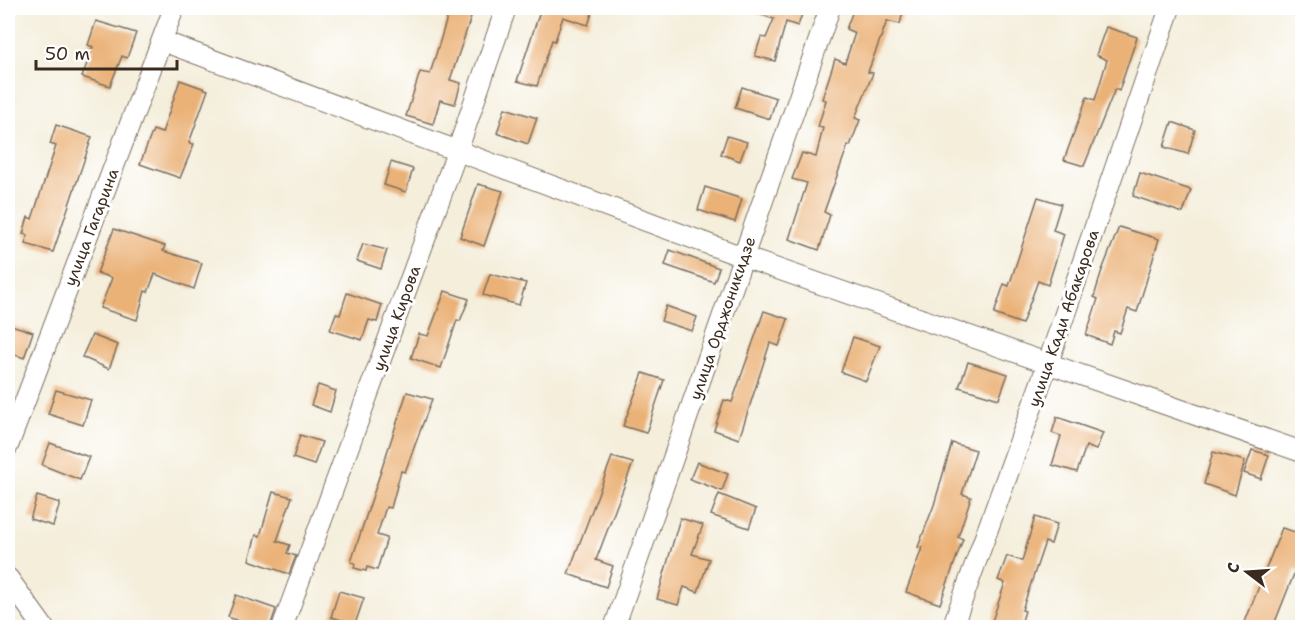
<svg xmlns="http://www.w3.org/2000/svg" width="1310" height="635" viewBox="0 0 1310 635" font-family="'Shantell Sans',sans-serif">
<rect width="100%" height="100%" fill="#fff"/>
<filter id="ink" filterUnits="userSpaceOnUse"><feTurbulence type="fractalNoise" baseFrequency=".0167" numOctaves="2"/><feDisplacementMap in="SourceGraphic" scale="12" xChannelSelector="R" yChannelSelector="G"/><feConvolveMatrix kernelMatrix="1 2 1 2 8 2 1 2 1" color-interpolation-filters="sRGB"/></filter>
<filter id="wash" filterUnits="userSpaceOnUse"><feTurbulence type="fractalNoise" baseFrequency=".008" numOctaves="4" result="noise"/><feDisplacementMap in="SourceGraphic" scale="24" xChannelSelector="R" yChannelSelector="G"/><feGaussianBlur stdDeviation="1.35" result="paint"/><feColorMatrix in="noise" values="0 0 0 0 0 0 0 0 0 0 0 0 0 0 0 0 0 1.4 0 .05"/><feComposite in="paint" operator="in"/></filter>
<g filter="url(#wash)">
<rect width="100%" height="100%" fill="#f4eedb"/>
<g id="blocks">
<!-- building -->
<g fill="#ebb278">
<path d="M450,8h24l-24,72 11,3 -6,21 -15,-4 -7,24 -27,-8 14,-44 10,2z"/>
<path d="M541,8h53l-6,17 -25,-8 -8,24 -3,-1 -15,46 -20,-5z"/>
<path d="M750,8h54l-6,18 -12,-4 -11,39 -20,-5 6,-19 5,1 8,-19 -25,-8z"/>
<path d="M854,8h50l-4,16 -13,-3 -19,51 5,1 -18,45 5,2 -10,26 -2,-1 -24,67 6,3 -11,35 -30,-11 18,-56 -15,-4 10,-26 14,4 7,-29 -5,-1 8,-27 -4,-1 13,-40 10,4 10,-30 -9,-4z"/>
<path d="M96,21l40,12 -9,25 -5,-2 -12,30 -28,-9 11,-30 -5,-2z"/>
<path d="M1106,27l31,10 -18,54 -4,-2 -31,77 -20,-6 23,-63 8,3 12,-40 -11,-5z"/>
<path d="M180,80l28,10 -19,53 5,1 -14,34 -40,-14 13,-34 9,3z"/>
<path d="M742,87l34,11 -6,21 -35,-11z"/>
<path d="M505,108l32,10 -9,26 -31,-11z"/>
<path d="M1172,122l23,8 -7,24 -24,-7z"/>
<path d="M56,125l36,12 -39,115 -27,-8 1,-9 -4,-1 5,-17 4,2 24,-73 -6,-2z"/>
<path d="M727,136l20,6 -7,19 -19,-7z"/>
<path d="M391,162l22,7 -7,23 -22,-7z"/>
<path d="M1140,173l51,17 -8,23 -50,-17z"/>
<path d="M478,184l25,7 -19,55 -24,-9z"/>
<path d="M705,187l37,12 -7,23 -37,-12z"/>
<path d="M1038,197l23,7 -8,26 11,4 -16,51 -10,-4 -16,43 -28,-10 10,-30 5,2z"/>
<path d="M1119,227l40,12 -22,73 -9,-3 -8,24 -6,-2 -4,13 -24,-9 12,-36 -4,-2 7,-24z"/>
<path d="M114,229l51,17 -2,5 39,12 -8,26 -39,-15 -7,18 -3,-1 -8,29 -37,-12 12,-30 -15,-5z"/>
<path d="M363,244l24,6 -6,19 -24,-8z"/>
<path d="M670,250l49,18 -5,14 -49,-17z"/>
<path d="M490,274l36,9 -7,22 -36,-10z"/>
<path d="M445,291l24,8 -9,22 -3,-1 -16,48 -30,-10 8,-24 9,2z"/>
<path d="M347,293l35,12 -5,17 -8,-2 -7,20 -32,-10 6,-17 4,2z"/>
<path d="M666,306l31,11 -5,14 -31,-10z"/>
<path d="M764,311l24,8 -9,27 -9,-3 -31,96 -25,-9 10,-30 8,2z"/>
<path d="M8,324l25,8 -9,26 -16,-6z"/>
<path d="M92,335l26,10 -9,24 -27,-12z"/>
<path d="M853,337l27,9 -14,35 -25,-9z"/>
<path d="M968,362l40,12 -9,25 -40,-12z"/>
<path d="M643,373l21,7 -18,53 -23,-7z"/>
<path d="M318,385l18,6 -6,21 -19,-7z"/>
<path d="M56,390l35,10 -8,25 -35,-11z"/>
<path d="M407,392l25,7 -27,73 -4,-1 -10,37 -5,-1 -9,28 10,3 -10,32 -10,-3 -1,4 -12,-3 1,-5 -4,-1z"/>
<path d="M1057,417l46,16 -7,17 -10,-4 -9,26 -25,-7 9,-29 -9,-3z"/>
<path d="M300,435l22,7 -8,23 -21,-7z"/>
<path d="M50,443l39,14 -9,23 -38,-15z"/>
<path d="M952,443l24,7 -14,44 9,3 -13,40 5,2 -23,65 -34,-12 16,-44 -4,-1 16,-42z"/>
<path d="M1252,450l17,5 -8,24 -17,-6z"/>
<path d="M1213,452l32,9 -10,34 -31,-11z"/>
<path d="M612,457l21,6 -37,97 17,6 -7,21 -38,-13z"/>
<path d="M697,462l31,12 -6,17 -32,-12z"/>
<path d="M273,492l19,5 -15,44 13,4 -3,8 9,3 -7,18 -40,-14 7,-25 4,1z"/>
<path d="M719,494l37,15 -7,19 -38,-13z"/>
<path d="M37,496l23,7 -7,23 -23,-7z"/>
<path d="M1035,517l22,7 -6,20 -6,-2 -23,68 3,1 -5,16h-30l15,-44 -7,-3 9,-24 15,5z"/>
<path d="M680,518l23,7 -11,29 17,5 -11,33 -14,-5 -6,18 -21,-6z"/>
<path d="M1282,528l20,6v37l-6,-2 -23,58h-30z"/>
<path d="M339,591l25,7 -9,26 -24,-7z"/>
<path d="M236,595l40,14 -6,18h-15l-27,-10z"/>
</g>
</g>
</g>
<g filter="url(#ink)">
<use href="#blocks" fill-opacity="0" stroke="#7c6f60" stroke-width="1.5"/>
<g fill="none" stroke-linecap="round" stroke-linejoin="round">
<defs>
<g id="street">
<path d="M162,41l581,216 559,195"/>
<path d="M8,446l166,-438"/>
<path d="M8,578l36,50"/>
<path d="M282,628l175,-476 49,-144"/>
<path d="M614,628l216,-620"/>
<path d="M952,628l96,-265 122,-355"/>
</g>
</defs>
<!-- street casing -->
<use href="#street" stroke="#7c6f60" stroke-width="22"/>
<!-- street -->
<use href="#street" stroke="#fff" stroke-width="20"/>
</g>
</g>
<g text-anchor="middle" stroke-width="6" stroke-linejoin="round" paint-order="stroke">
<!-- street labels -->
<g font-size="16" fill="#3b2a1e" stroke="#fff">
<text transform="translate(91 227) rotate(-69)" y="6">улица Гагарина</text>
<text transform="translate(396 318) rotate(-70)" y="6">улица Кирова</text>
<text transform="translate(722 318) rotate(-71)" y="6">улица Орджоникидзе</text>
<text transform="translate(1063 318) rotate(-71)" y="6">улица Кади Абакарова</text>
</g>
</g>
<!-- margin -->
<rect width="1310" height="635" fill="none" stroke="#fff" stroke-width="30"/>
<!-- north arrow -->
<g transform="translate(1247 572) rotate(287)" stroke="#ffffff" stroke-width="4.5" paint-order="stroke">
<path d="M0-4.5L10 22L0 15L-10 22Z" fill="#3b2a1e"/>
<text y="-9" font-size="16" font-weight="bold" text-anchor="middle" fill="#3b2a1e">С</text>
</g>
<!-- scale -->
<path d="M36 60v9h141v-9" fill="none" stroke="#3b2a1e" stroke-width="3"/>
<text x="45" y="60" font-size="18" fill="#3b2a1e" stroke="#ffffff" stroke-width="4.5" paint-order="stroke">50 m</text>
</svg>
